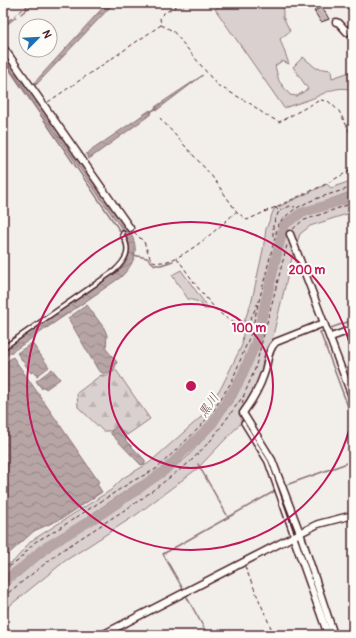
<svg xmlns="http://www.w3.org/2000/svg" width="356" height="638" viewBox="0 0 356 638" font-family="Pangolin,'Klee One',sans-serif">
<defs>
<pattern id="forest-firs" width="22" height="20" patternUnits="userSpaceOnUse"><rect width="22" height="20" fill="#d9d0cf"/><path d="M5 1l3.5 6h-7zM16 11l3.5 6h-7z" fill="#bcb2b2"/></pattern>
<pattern id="water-waves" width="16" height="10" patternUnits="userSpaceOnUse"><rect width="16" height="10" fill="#b7a5a6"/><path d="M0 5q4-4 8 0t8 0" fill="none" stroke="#978687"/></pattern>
<pattern id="building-back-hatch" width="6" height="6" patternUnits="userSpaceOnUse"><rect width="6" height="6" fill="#c8bbbb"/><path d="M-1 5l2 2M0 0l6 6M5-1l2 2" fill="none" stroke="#ada0a1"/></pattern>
</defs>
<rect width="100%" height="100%" fill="#f2efeb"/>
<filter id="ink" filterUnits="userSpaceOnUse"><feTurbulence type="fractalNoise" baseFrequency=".025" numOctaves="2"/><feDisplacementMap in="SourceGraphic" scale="8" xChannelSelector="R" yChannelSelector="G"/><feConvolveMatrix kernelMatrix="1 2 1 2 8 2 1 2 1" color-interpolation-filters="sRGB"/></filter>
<g filter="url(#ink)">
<!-- green -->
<g fill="#d9d0cf" stroke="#92787d">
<path d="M225,3h62l-4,5v9l7,14 -10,8 9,25 -7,-3 -7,5 4,15 11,14 7,1 11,-7 -15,-22 10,-10 13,11 15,2 1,8 21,-7v19c-17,-5 -27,3 -42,9 -9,3 -18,6 -27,9l-69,-99z"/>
<path d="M353,180v11l-57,21 -12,10 -6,12 -23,99 -19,49 -19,32 -13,16 -45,42 -24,13 -79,53 -18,9 -18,19 -17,10v-9l11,-6 17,-20 80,-51 12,-12 26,-15 52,-46 21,-31 20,-41 2,-23 8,-22 11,-50 3,-21 8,-20 53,-25 4,4z"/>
<path d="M353,198v14l-43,14 -10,8 -6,16 -30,122 -10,21 -13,20v10l-43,45 -62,47 -71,46 -62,50v-22l50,-41 86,-54 47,-36 24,-26 25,-34 10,-19 22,-64 14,-60 3,-21 6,-10 10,-7z"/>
<path d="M181,270l28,39h-5l-4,-7 -12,-3 -16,-24z"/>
</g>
<!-- forest -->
<path fill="url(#forest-firs)" stroke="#92787d" d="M116,370l34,49 -23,16 -10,-9 -6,5h-8l-25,-24 -1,-14 24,-18 6,1z"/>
<!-- water -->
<g fill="url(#water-waves)" stroke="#8b6f75">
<path d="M107,3h7l-78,82 -2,-2z"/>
<path d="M3,51l127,181c10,18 5,31 -9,45l-118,81v-7l114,-79c13,-11 16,-22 9,-37l-123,-177z"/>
<path d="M203,75l-46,35 -2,-1v-2z"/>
<path d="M150,110l2,3 -5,4 -58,42 -3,-5z"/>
<path d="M87,305l17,23 3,7 -1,14 11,13 -3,8 -10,4 -6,-4 -30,-52z"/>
<path d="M32,343l17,24 -12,9 -3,-5 -3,2 -14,-20z"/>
<path d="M13,357l86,125 -2,2 5,8 -39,26 -29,13 -31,28v-195z"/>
<path d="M52,369l8,10 -14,10 -2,-2 -2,2 -6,-8z"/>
<path d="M117,426l8,9 1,6 19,19v4l-4,1 -30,-31v-3z"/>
</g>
<!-- shadow -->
<path fill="#0003" d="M323,9l7,11 -6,2 -5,-3 -4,-8z"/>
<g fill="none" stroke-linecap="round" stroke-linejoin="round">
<!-- stream -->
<g stroke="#8b6f75" stroke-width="1.5">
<path d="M21,14l13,-11"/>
<path d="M3,27l13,-10"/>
<path d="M3,60l117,171"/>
<path d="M150,112l7,-4"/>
<path d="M133,255l14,3 8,7h6l12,-4"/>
<path d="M328,329l25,-9"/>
<path d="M325,331l-5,1 33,88"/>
<path d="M198,464l30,53"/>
<path d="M273,470l22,63"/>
<path d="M286,485l67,-24"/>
<path d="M297,536l21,63"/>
<path d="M183,589l-20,-35 112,-63"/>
<path d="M185,594l23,41"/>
</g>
<!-- river -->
<path stroke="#b7a5a6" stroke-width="10" d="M3,581l21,-15 19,-17 60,-36 61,-42 48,-47 27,-42 16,-37 29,-120 17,-12 52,-16"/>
</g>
<!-- building -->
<path fill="url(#building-back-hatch)" stroke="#4a1f2b" d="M322,7l7,12 -8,3 -7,-11z"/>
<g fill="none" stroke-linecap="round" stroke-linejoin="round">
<defs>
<g id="lane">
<path d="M3,68l3,-2"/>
<path d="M3,348l111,-77c12,-11 18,-21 8,-36l1,-2"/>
<path d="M243,423l24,39 26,74"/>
</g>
<g id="street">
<path d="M336,22l3,1 8,9 6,-5"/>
<path d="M3,47l127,181"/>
<path d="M290,234l63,165"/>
<path d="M324,323l-48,19c-9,8 -8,22 -12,32 -5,15 -12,27 -21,39l29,47 28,73 34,102"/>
<path d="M331,337l22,-8"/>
<path d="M293,536l35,99"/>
<path d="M102,635l198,-102 18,-9 35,-9"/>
</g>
</defs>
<!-- lane casing -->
<use href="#lane" stroke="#4a1f2b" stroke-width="6"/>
<!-- street casing -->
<use href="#street" stroke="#4a1f2b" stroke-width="9"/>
<!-- path -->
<g stroke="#4a1f2b" stroke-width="1" stroke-dasharray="4 3" stroke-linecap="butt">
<path d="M3,25l28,-22"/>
<path d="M161,25l12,6 44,54 34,19 13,10 15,8 41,-22 8,1 11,10 14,27"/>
<path d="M48,102l113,-77 -1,-7 4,-5 18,-10"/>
<path d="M160,118l51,57 26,37 10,8 77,-35 29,-16"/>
<path d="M275,207l4,4 11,-5 5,1"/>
<path d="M293,229l9,-8 51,-18"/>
<path d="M134,232l10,10 7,18c21,13 69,-34 85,-48"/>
<path d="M273,236v-11l6,-14"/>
<path d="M177,258c11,15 48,75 69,65 6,-3 9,-14 11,-19"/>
<path d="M242,404l2,-8"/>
<path d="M245,567l29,68"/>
<path d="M3,570l15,-9 17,-19 20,-11 76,-49 25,-13 44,-42 13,-16 19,-30 19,-48 27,-108c18,-24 48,-29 75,-38"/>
<path d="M3,597l58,-46 79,-51 50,-38 22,-23 32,-44 11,-26 32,-124"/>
</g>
<!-- lane -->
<use href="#lane" stroke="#fdfcf7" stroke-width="3"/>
<!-- street -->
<use href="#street" stroke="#fdfcf7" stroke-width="6"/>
</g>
</g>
<!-- distance rings -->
<g fill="none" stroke="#c2185b" stroke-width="2">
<circle cx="191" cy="386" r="82"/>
<path d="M353 412A164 164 0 1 1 353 360"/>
</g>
<g text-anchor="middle" stroke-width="4" stroke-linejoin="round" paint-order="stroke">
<!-- water labels -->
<g font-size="13" font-style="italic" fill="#704e56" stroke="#fdfcf7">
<text transform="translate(208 405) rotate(-55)" y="5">黒川</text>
</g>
</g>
<circle cx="191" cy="386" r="6" fill="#c2185b" stroke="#fdfcf7" stroke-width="2"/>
<g font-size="12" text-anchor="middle" font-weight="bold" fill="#c2185b" stroke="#fdfcf7" stroke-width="4" stroke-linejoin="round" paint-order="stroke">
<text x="307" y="274">200 m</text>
<text x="249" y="332">100 m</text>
</g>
<!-- margin -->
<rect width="356" height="638" fill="none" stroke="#fdfcf7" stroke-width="16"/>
<rect x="8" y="8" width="340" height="622" fill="none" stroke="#4a1f2b" stroke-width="1.5" filter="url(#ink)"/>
<!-- north arrow -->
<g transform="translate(38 38) rotate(66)"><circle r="19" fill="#fdfcf7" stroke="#b5a4a5"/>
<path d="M0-3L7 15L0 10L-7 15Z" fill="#1f6fb2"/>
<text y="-6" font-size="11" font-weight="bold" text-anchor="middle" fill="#4a1f2b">N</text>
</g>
</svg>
